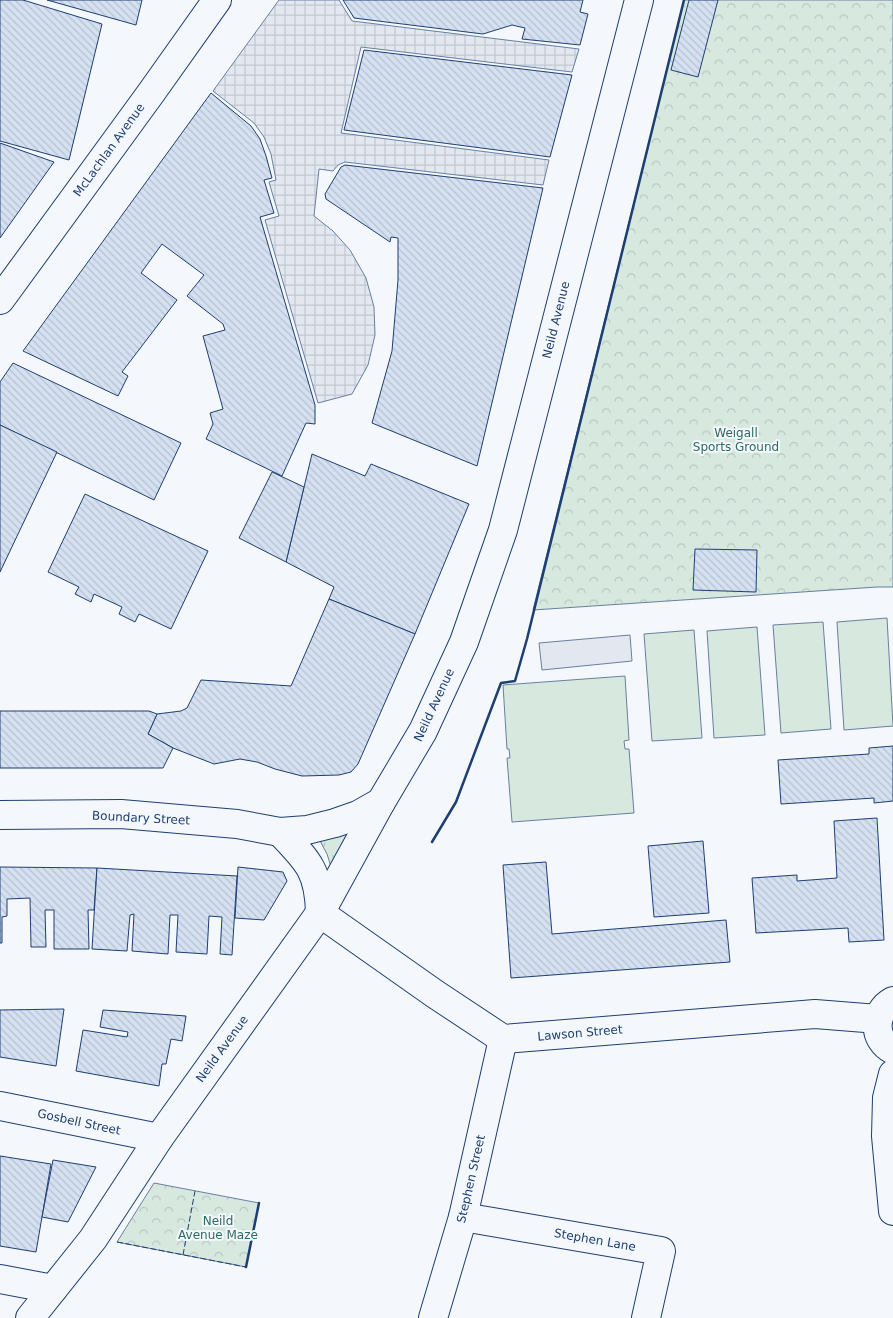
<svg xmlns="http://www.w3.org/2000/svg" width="893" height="1318" viewBox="0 0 893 1318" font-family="'DejaVu Sans',sans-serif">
<defs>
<pattern id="grass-tufts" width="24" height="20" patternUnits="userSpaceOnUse" patternTransform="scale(1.25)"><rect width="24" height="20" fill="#d7e8df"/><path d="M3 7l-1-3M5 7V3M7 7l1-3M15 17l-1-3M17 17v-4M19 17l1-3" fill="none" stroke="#b8c8c3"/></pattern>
<pattern id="forest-crowns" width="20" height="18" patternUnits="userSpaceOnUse" patternTransform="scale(1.25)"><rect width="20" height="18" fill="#d7e8df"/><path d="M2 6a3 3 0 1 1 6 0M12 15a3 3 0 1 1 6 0" fill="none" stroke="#b8c8c3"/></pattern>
<pattern id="plaza-grid" width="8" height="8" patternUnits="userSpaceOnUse" patternTransform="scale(1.25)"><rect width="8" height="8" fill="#e3e8f0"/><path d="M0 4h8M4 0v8" fill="none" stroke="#c2c8d1"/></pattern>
<pattern id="building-back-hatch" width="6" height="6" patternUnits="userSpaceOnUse" patternTransform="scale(1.25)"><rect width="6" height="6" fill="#d5e0f0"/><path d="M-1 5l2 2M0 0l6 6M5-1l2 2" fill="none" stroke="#b6c1d1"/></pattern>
</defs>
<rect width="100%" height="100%" fill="#f4f7fb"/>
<!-- grass -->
<path fill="url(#grass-tufts)" stroke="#687fa3" d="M361,824l-28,49 -6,-19 -10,-19z"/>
<!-- forest -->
<g fill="url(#forest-crowns)" stroke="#687fa3">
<path d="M684,0h209v587h-16l-344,23z"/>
<path d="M154,1183l105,20 -13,64 -129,-25z"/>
</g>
<!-- pitch -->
<g fill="#d7e8df" stroke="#687fa3">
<path d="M887,618l6,108 -49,4 -7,-108z"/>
<path d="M823,622l8,107 -50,4 -8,-108z"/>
<path d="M757,627l8,108 -51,3 -7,-107z"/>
<path d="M694,630l8,108 -50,3 -8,-107z"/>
<path d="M625,676l4,64 -5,1 1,8h4l5,64 -122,9 -5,-64h3l-1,-9h-2l-4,-64z"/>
</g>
<!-- parking -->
<path fill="#e3e8f0" stroke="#687fa3" d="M630,635l2,26 -90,9 -3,-27z"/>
<!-- plaza -->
<path fill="url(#plaza-grid)" stroke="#687fa3" d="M279,0h60l13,21 227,28 -7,23 -211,-25 -20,86 208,27 -6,25 -198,-23 -7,3 -5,6 -14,-2 -5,47 19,15 17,19 16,28 8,29 1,28 -7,30 -16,29 -34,9 -53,-183 14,-4 -10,-34 7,-2 -5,-26 -7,-17 -10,-14 -41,-32z"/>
<!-- building -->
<g fill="url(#building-back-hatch)" stroke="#1d3f73">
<path d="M0,0h23l79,24 -33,136 -69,-19z"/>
<path d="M47,0h95l-6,25z"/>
<path d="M343,0h240l-3,12 8,2 -8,31 -58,-6 3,-11 -13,-3 -29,9 -129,-16z"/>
<path d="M689,0h29l-20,77 -27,-7z"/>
<path d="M364,50l208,25 -22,82 -206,-27z"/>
<path d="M211,93l40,33 9,13 6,17 6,22 -8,2 10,33 -14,4 55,188v19l-9,-1 -24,53 -76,-37 7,-15 -3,-11 13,-4 -20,-73 22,-6 -2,-6 -36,-28 17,-21 -42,-31 -21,29 36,27 -55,72 6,4 -10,20 -95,-45z"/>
<path d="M0,143l54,19 -54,76z"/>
<path d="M345,165l198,23 -66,278 -105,-43 20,-72 6,-71v-42l-7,-1 -1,5 -64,-43 -1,-5 16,-27z"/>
<path d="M13,363l168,80 -27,57 -154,-75v-43z"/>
<path d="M0,425l57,27 -57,120z"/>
<path d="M312,454l53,22 6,-12 98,40 -54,130 -86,-35 5,-12 -48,-25z"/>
<path d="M272,472l32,15 -18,75 -47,-24z"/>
<path d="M85,494l123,57 -37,78 -32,-15 -4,8 -16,-8 3,-7 -28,-13 -3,8 -16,-8 4,-7 -31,-15z"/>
<path d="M695,549l62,1 -1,42 -63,-2z"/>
<path d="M329,599l86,35 -57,130 -7,8 -12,3 -37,1 -27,-7 -18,-7 -17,-3 -26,5 -41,-16 -25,-14 9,-20 24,-3 6,-3 14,-28 90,6z"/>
<path d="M0,711h149l8,3 -9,20 25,14 -10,20h-163z"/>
<path d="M893,746v55l-19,2v-5l-93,6 -3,-44 91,-6v-6z"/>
<path d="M877,818l7,122 -35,2 -1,-14 -92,5 -4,-55 45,-3v6l40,-3 -3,-57z"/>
<path d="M703,841l6,72 -55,4 -6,-71z"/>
<path d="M546,862l6,72 174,-14 4,42 -219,16 -8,-113z"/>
<path d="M0,867l97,1 -3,42h-6l1,39h-35v-39h-9l1,37h-15l-1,-49 -23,1v17l-5,1v26h-2z"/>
<path d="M238,867l45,5 4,9 -23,39 -29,-2z"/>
<path d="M97,868l140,8 -5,79 -12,-1 2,-37 -13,-1 -2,38 -31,-2 2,-37h-8l-2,39 -36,-3 2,-37 -4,1 -3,36 -35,-2z"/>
<path d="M64,1009l-8,57 -56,-9v-47z"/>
<path d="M103,1010l83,6 -4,25 -11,-2 -5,25h-4l-3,22 -83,-15 7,-41 44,7 1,-5 -28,-5z"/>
<path d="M0,1156l51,8 -15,88 -36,-6z"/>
<path d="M53,1160l43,7 -28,55 -26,-5z"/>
</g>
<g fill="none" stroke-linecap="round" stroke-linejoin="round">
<defs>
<g id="minor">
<path d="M280,832c28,29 39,39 40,81"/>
<path d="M320,913l115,81 68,45 312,-25 63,5"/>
<path d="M893,1001c-20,11 -21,38 0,49"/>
<path d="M893,1074l-6,24 -1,38 7,75"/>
<path d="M0,1106l159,32"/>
<path d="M463,1217l198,34 -15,67"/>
<path d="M0,1279l53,10"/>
<path d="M30,1318l63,-79 66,-101 161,-225 61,-111"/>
<path d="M433,1318l30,-101 40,-178"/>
</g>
<g id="major">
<path d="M0,300l151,-207 66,-93"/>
<path d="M0,815l121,-1 116,10 43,8 27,-2 28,-7 23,-8 23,-13 42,-71 41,-89 39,-112 136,-530"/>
</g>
</defs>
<!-- minor casing -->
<use href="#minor" stroke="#1d3f73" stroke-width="30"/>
<!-- major casing -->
<use href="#major" stroke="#1d3f73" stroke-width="30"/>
<!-- minor -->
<use href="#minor" stroke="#f4f7fb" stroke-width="28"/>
<!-- major -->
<use href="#major" stroke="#f4f7fb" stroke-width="28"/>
<!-- fence -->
<g stroke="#1d3f73" stroke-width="1" stroke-dasharray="6 2.5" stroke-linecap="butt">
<path d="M117,1242l129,25"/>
<path d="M183,1255l12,-64"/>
</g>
<!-- wall -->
<g stroke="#1d3f73" stroke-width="2.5">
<path d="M432,842l24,-40 45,-119 14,-2 12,-42 157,-639"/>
<path d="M246,1267l13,-64"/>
</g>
</g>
<g text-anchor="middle" stroke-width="4" stroke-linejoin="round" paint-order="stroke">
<!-- street labels -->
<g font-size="12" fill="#1d3f73" stroke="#f4f7fb">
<text transform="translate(109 150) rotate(-54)" y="4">McLachlan Avenue</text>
<text transform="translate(556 320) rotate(-76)" y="4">Neild Avenue</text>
<text transform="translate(434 705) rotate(-65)" y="4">Neild Avenue</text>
<text transform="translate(141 818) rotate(3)" y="4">Boundary Street</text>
<text transform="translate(580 1033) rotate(-5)" y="4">Lawson Street</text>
<text transform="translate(222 1049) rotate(-54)" y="4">Neild Avenue</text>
<text transform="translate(79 1122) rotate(12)" y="4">Gosbell Street</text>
<text transform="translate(471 1179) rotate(-77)" y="4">Stephen Street</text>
<text transform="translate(595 1240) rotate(10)" y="4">Stephen Lane</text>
</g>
<!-- park labels -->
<g font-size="12" fill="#2c6c60" stroke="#f4f7fb">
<text x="736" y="437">Weigall<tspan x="736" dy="14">Sports Ground</tspan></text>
<text x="218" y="1225">Neild<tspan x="218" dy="14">Avenue Maze</tspan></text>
</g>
</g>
</svg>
